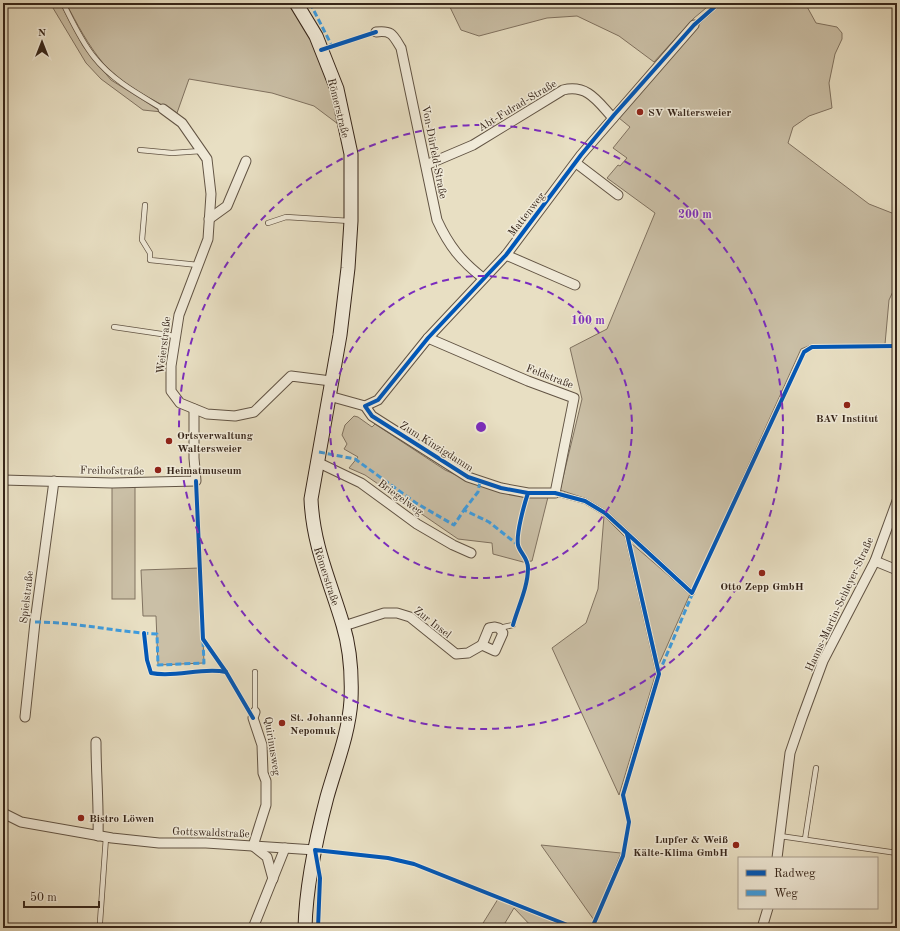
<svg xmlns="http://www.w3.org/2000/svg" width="900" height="931" viewBox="0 0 900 931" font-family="'Old Standard TT',serif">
<rect width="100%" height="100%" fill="#e8dfc3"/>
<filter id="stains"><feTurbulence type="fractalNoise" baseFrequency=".005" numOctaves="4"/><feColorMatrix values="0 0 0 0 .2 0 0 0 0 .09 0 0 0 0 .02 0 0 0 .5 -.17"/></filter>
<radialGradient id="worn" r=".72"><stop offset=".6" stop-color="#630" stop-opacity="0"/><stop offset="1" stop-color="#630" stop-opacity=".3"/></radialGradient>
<!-- green -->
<g fill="#cabfa6" stroke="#807260">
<path d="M50,3h10l23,43 28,34 51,32 -19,-2 -42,-31 -15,-16z"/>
<path d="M66,3h227c19,38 41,78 45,121l-24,-18 -42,-13 -83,-14 -12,34c-25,-14 -54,-27 -74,-50 -15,-18 -26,-39 -37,-60z"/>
<path d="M448,3h264l-18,15 -40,44 -35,-26 -42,-20 -30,2 -68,18 -18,-6z"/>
<path d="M723,3h82l11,20 21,4 5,6v6l-7,15 -6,29 3,25 -23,8 -16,11 -5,16 81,61 28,11v68l-8,17 -4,44 -74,1 -10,4 -109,241 -92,-83 -16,-9 -24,-8 22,-91 -12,-51 37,-19 48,-116 -48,-35 11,-13 2,1 7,-8 -14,-10 17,-21 -11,-9 78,-92z"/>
<path d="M354,416l4,1 14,10 3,-3 70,46 31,14 72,13 -16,64 -9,1 -30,-8 -1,-11 -34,-4 -93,-64 -16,-7 9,-11 -14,-8 3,-5 -5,-9 3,-10z"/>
<rect x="112" y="483" width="23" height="116"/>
<path d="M604,516l21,21 31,136 -37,122 -67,-147 34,-25 12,-34z"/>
<path d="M631,543l59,51 -31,70z"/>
<path d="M200,568l4,95 -46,2 -2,-49h-13l-2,-46z"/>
<path d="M541,845l80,8 -27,67z"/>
<path d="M498,899l73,29h-38l-19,-20 -12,20h-22z"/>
</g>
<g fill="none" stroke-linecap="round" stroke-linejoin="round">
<defs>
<g id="lane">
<path d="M63,3c9,18 18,38 31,54 18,23 44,37 69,52"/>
<path d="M140,150l32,3 29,-2"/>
<path d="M145,205l-3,35 8,13v7l48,5"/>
<path d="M268,223l18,-6 64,4"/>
<path d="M114,327l61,9"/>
<path d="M555,493l30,8 20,12 87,80"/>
<path d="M499,628l14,-3"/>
<path d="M255,672v40"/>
<path d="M780,836l117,17"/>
<path d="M805,839l11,-71"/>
<path d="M100,922l6,-85"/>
</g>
<g id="street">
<path d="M376,32c16,-2 17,3 25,16l36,172c12,26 24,41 46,58"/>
<path d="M163,109l19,14 25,36 4,35 -3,45 -29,76 -8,51v25l9,12 27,11 28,2 19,-4 37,-36 40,5"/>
<path d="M576,163l42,32"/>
<path d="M426,165l47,-20 90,-55c25,-6 35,12 50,28"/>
<path d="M209,219l18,-13 19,-45"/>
<path d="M506,255l69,30"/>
<path d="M329,396l36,10 7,10 96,61 33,11 27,5h27l19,-95 -46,-17 -100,-43"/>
<path d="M365,406l13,-6 50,-62 78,-83 75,-100 113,-130"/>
<path d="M317,462l44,21 56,41 36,21 18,8"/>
<path d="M3,480l109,3 84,-2 -2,-23v-49"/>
<path d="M875,561l22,9"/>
<path d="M344,626l40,-13h13l13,4 46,37 12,-1 14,-8"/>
<path d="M495,627l4,1 4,5 -8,18 -13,-6 7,-17z"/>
<path d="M255,712l-2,6 9,27 1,28 3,8v24l-13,41 14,11 6,22"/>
<path d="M25,717l10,-95 19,-141"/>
<path d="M96,742c0,32 3,63 2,94"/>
<path d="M3,813l18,9 91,16 47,5h47l109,7"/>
<path d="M777,858l13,-105 12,-35 21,-57 52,-100 22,-60"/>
<path d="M253,928l32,-80"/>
<path d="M762,928l6,-20"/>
</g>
<path id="secondary" d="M296,3l20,33 21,53 14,65v67l-3,47 -8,67 -29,164c2,47 19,82 32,126 7,23 9,51 8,75 -2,33 -15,65 -24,97 -11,42 -21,87 -22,131"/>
</defs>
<!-- lane casing -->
<use href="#lane" stroke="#625444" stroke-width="6"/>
<!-- street casing -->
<use href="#street" stroke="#625444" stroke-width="11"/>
<!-- secondary casing -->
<use href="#secondary" stroke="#362519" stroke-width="15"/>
<!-- lane -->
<use href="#lane" stroke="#f0ead8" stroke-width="4.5"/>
<!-- street -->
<use href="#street" stroke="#f0ead8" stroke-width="9"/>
<!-- secondary -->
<use href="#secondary" stroke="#f0ead8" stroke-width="13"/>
<!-- quiet -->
<g stroke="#3e9cdf" stroke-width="3" stroke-dasharray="6 3" stroke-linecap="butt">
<path d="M310,3l22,43"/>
<path d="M319,452l36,7 61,44 38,22 10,-15 25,12 29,23"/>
<path d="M464,510l14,-18 2,-11"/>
<path d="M35,622c41,0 81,10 122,12l1,31 46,-2 -1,-22"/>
<path d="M659,673l35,-83"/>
</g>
<defs>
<g id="cycleway">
<path d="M719,3l-25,22 -80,90 -33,40 -75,100 -78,83 -50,62 -13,6 7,10 96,61 33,11 27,5h27l30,8 20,12 87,80 112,-241 8,-5 85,-1"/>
<path d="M321,50l55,-18"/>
<path d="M196,481l7,158 23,33 27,46"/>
<path d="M513,625c5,-18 15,-38 15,-57 0,-10 -8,-15 -10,-23 -2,-11 6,-40 10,-52"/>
<path d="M144,633l3,27 4,13c25,5 50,-6 75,-1"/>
<path d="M318,928l2,-50 -5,-28 73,8 26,6 161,64"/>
<path d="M592,928l31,-72 6,-34 -6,-27 36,-121 -32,-140"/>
</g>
</defs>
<!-- cycleway casing -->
<use href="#cycleway" stroke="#f0ead8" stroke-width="6"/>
<!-- cycleway -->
<use href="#cycleway" stroke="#0057b8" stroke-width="4"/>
</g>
<!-- distance rings -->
<g fill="none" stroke="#7b2cbf" stroke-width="2" stroke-dasharray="7 5">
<circle cx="481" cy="427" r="151"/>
<circle cx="481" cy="427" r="302"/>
</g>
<!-- markers -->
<g fill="#8f2418" stroke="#f0ead8" stroke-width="1.5">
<circle cx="640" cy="112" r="4"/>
<circle cx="847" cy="405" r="4"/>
<circle cx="169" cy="441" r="4"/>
<circle cx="158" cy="470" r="4"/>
<circle cx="762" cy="573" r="4"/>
<circle cx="282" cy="723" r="4"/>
<circle cx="81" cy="818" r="4"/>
<circle cx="736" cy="845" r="4"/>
</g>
<g text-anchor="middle" stroke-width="3" stroke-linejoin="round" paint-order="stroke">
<!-- street labels -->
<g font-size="11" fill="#362519" stroke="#f0ead8">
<text transform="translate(517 105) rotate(-31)" y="4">Abt-Fulrad-Straße</text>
<text transform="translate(339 108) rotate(76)" y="4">Römerstraße</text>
<text transform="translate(435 152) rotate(79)" y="4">Von-Dürfeld-Straße</text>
<text transform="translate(526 214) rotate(-52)" y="4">Mattenweg</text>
<text transform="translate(163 345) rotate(-83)" y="4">Weierstraße</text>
<text transform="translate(550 376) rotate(21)" y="4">Feldstraße</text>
<text transform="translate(437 446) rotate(32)" y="4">Zum Kinzigdamm</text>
<text transform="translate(112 470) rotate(1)" y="4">Freihofstraße</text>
<text transform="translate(401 497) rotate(36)" y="4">Briegelweg</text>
<text transform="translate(327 576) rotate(72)" y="4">Römerstraße</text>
<text transform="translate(26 597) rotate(-83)" y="4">Spielstraße</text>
<text transform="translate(839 604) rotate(-65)" y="4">Hanns-Martin-Schleyer-Straße</text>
<text transform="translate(433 622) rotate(38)" y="4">Zur Insel</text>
<text transform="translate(273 746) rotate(81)" y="4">Quirinusweg</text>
<text transform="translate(211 832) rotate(2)" y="4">Gottswaldstraße</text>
</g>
<!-- poi labels -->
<g font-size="11" font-weight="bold" fill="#362519" stroke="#f0ead8" text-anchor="start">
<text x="648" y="116">SV Waltersweier</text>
<text x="847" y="422" text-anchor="middle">BAV Institut</text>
<text x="177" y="439">Ortsverwaltung<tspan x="177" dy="13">Waltersweier</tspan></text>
<text x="166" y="474">Heimatmuseum</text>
<text x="762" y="590" text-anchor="middle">Otto Zepp GmbH</text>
<text x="290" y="721">St. Johannes<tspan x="290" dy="13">Nepomuk</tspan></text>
<text x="89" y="822">Bistro Löwen</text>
<text x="728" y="843" text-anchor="end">Lupfer &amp; Weiß<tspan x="728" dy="13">Kälte-Klima GmbH</tspan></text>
</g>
</g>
<circle cx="481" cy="427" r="6" fill="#7b2cbf" stroke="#f0ead8" stroke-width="2"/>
<g font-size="12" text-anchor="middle" font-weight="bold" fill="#7b2cbf" stroke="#f0ead8" stroke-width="3" stroke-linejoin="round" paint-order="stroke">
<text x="695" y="218">200 m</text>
<text x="588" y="324">100 m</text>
</g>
<!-- margin -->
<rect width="900" height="931" fill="none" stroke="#e8dfc3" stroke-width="16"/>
<rect x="4" y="4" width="892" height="923" fill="none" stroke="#362519" stroke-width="2"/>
<rect x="8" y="8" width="884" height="915" fill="none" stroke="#362519"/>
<!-- legend -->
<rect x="738" y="857" width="140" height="52" fill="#f0ead8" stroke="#a69b8c"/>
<rect x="746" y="870" width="20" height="6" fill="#0057b8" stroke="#a69b8c"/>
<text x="774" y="877" font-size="12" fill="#362519">Radweg</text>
<rect x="746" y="890" width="20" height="6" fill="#3e9cdf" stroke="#a69b8c"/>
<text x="774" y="897" font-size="12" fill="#362519">Weg</text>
<!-- north arrow -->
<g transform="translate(42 42)" stroke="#f0ead8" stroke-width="3" paint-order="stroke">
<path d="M0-3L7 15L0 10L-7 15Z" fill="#362519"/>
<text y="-6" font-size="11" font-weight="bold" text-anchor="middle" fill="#362519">N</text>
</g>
<!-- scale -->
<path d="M24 901v6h75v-6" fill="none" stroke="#362519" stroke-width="2"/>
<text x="30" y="901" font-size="12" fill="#362519" stroke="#f0ead8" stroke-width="3" paint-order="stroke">50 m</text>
<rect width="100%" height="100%" filter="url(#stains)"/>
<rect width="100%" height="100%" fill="url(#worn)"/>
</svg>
